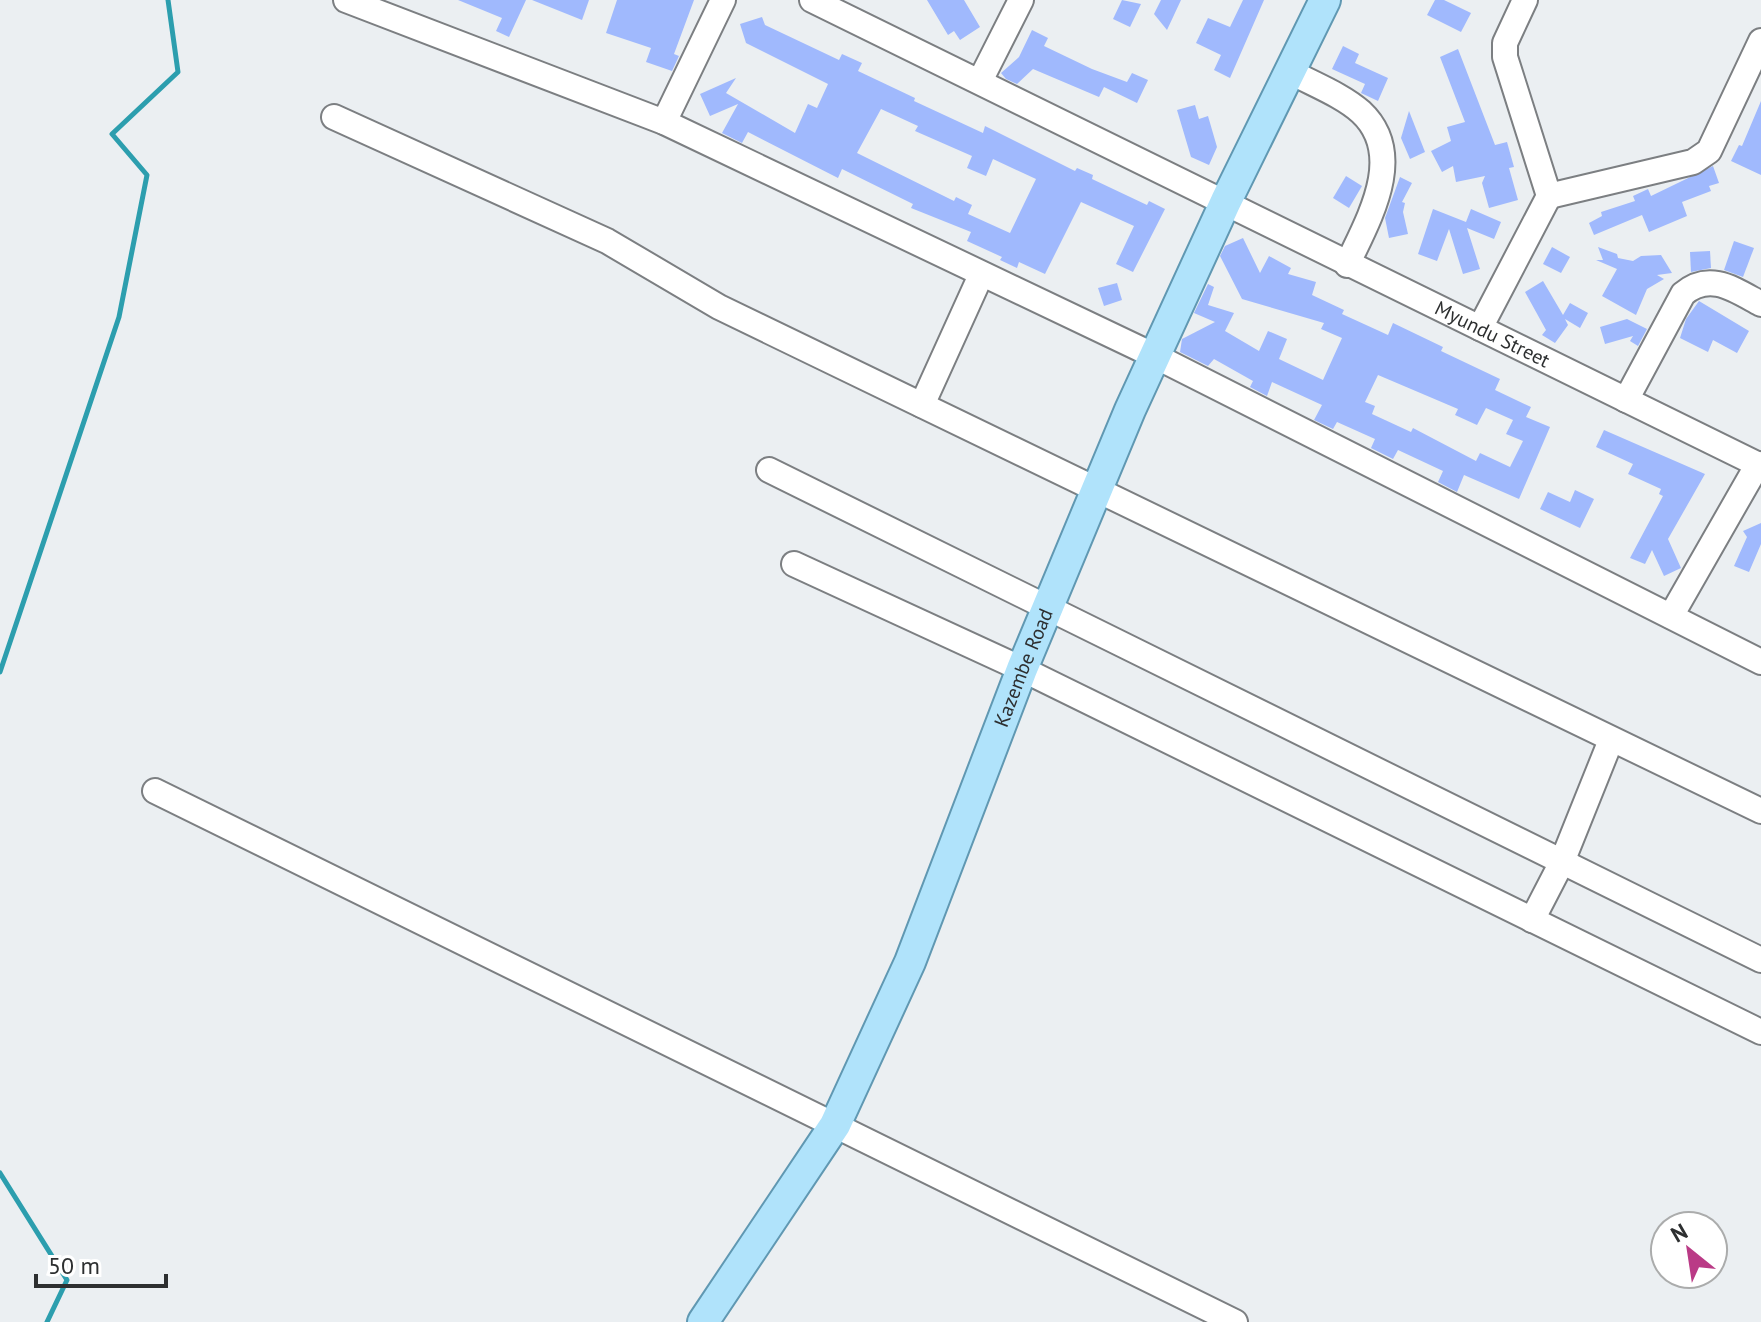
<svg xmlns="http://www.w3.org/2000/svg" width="1761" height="1322" viewBox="0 0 1761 1322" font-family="'PT Sans',sans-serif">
<rect width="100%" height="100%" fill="#ebeff2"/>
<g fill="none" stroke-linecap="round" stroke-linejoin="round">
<!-- stream -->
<g stroke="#2c9eae" stroke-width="5">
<path d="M0,672l119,-355 28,-142 -35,-41 66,-62 -10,-72"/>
<path d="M0,1173l67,107 -20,42"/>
</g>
</g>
<!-- building -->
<g fill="#a0b9fd" fill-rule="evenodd">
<path d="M458,0h68l-17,37 -13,-6 6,-13z"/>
<path d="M532,0h57l-7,20z"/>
<path d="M617,0h77l-20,54 5,2 -7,15 -26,-9 5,-14 -45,-15z"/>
<path d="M927,0h37l16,27 -20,13 -6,-9 -6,4z"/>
<path d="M1122,0l19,4 -11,23 -17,-8z"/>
<path d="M1161,0h20l-14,30 -13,-16z"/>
<path d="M1243,0h21l-34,78 -16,-8 7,-15 -25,-12 12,-25 22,9z"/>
<path d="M1435,0h9l27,13 -10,19 -34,-17z"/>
<path d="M762,17l3,8 74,35 3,-6 20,9 -4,8 57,27 -1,3 69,32 2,-7 90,45 2,-3 16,7 -1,4 55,26 2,-4 16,8 -32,63 -17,-8 18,-38 -53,-24 -36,72 -26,-12 -2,6 -17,-8 2,-3 -35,-16 4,-9 -60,-24 2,-4 -71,-35 -4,9 -90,-46 -6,11 -20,-10 16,-29 -28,12 -10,-22 36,-16 -10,15 69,40 13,-29 9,4 11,-24 -82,-41 -6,-19zM881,109l37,17 -3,5 57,25 -5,12 19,8 7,-17 43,20 -26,54 -42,-19 4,-9 -16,-8 -2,4 -97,-48z"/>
<path d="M1032,30l16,8 -4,8 48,23 35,13 5,-9 16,7 -11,23 -33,-16 -5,10 -66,-28 -16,15 -11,-5 -5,-6 18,-16z"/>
<path d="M1343,46l16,8 -4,9 33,15 -10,23 -17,-8 4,-9 -33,-15z"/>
<path d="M1458,49l37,96 12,-3 7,25 -5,1 9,32 -29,8 -7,-25 3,-7 -29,6 -3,-16 -11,6 -11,-21 20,-10 -4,-14 18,-5 -25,-65z"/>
<path d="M1761,101v74l-30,-14 8,-16 3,1z"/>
<path d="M1195,105l4,14 9,-3 9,31 -8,18 -18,-8 -14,-47z"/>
<path d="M1409,111l16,41 -15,7 -9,-21z"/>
<path d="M1713,166l6,17 -10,3 2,5 -29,11 5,14 -38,16 -7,-17 -48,20 -5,-12 13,-7 -1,-4 34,-11 -2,-5 15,-7 3,7z"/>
<path d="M1346,176l16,10 -13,22 -16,-10z"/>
<path d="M1400,177l12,6 -10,19 3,1 -2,9 5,22 -19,4 -4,-20z"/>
<path d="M1433,209l33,13 5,-13 30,13 -7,17 -27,-11 13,41 -17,5 -14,-45 -12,32 -19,-7z"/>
<path d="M1243,238l17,35 9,-17 22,12 -3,6 28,8 -4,13 32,15 -2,4 46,21 5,-12 50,24 -2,4 59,28 -5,11 36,17 -5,10 24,10 -31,72 -55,-24 -7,17 -19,-10 5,-11 -45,-21 -5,9 -22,-11 4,-9 -38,-17 -4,7 -19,-9 8,-15 -50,-23 -5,14 -17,-9 3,-6 -39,-22 -6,7 -28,-14 2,-13 33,-17 -21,-9 14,-29 6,3 -6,18 26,8 -9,18 34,20 9,-20 19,8 -8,20 44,21 19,-42 -21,-9 3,-6 -82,-24 -22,-43 5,-10zM1378,375l80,34 -3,6 22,10 9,-17 27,12 -7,14 17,7 -13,26 -30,-14 -4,8 -63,-33 -2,4 -39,-18 3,-8 -10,-4z"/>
<path d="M1734,241l20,7 -11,29 -19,-7z"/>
<path d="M1552,247l18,10 -9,16 -18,-9z"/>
<path d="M1598,247l19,7 1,4 15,3 8,-5 20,-1 11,18 -15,2 7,4 -17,10 -11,26 -34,-19 15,-27 -21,-9h7z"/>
<path d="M1710,251l1,17 -20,4 -1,-20z"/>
<path d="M1543,281l20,34 7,-12 18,10 -8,15 -15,-9 3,6 -13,18 -13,-8 4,-5 -21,-38z"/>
<path d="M1117,283l5,17 -18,6 -6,-18z"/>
<path d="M1699,301l50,30 -12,22 -24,-13 -5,12 -28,-14 6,-19z"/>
<path d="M1627,319l20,10 -9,17 -8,-5 3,-5 -28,8 -5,-17z"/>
<path d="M1604,430l101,44 -37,65 13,29 -17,8 -12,-26 -7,14 -15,-6 33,-62 -4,-2 2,-5 -33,-15 5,-10 -37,-17z"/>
<path d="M1575,490l19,9 -14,29 -40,-19 8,-17 22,10z"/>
<path d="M1761,523v21l-12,28 -15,-6 13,-29 -4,-6z"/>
</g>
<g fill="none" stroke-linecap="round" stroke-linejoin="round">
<defs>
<g id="minor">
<path d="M346,0l318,122 491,234 606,306"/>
<path id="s1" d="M812,0l949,466"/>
<path d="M1291,72c22,12 51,23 70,40 46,43 7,108 -14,153"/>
<path d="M980,81l41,-81"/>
<path d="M334,117l273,124 112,66 1042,504"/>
<path d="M664,122l59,-122"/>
<path d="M1549,196l144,-34 16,-11 52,-110"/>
<path d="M1480,328l69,-132 -44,-139v-14l20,-43"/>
<path d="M1626,400l57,-106c27,-23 52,-4 78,10"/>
<path d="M922,405l59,-130"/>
<path d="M769,470l992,490"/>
<path d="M794,564l228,105 739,363"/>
<path d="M1671,616l87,-152"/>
<path d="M155,791l1080,531"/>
<path d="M1532,920l30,-58 49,-122"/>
</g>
<g id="major">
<path id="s2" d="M703,1322l132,-197 75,-163 112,-293 108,-259 96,-209 99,-201"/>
</g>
</defs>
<!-- minor casing -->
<use href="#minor" stroke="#7c7f82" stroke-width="28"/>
<!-- major casing -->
<use href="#major" stroke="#6098b2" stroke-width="34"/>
<!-- minor -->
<use href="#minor" stroke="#fff" stroke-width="24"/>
<!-- major -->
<use href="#major" stroke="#b0e3fb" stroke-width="30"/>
</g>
<g text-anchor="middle" stroke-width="6" stroke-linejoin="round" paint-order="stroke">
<!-- street labels -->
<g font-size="20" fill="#2d2f30" stroke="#fff">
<text dy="7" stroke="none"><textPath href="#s1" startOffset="758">Myundu Street</textPath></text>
<text dy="7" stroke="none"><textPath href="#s2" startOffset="732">Kazembe Road</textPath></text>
</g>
</g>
<!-- north arrow -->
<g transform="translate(1689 1250) rotate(330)"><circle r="38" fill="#ffffff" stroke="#abacac" stroke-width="2"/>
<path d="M0-6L14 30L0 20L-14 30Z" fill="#ba3a86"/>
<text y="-12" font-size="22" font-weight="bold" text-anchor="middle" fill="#2d2f30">N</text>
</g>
<!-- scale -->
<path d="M36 1274v12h130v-12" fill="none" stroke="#2d2f30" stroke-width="4"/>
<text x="48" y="1274" font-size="24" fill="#2d2f30" stroke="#ffffff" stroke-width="6" paint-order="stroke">50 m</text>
</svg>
